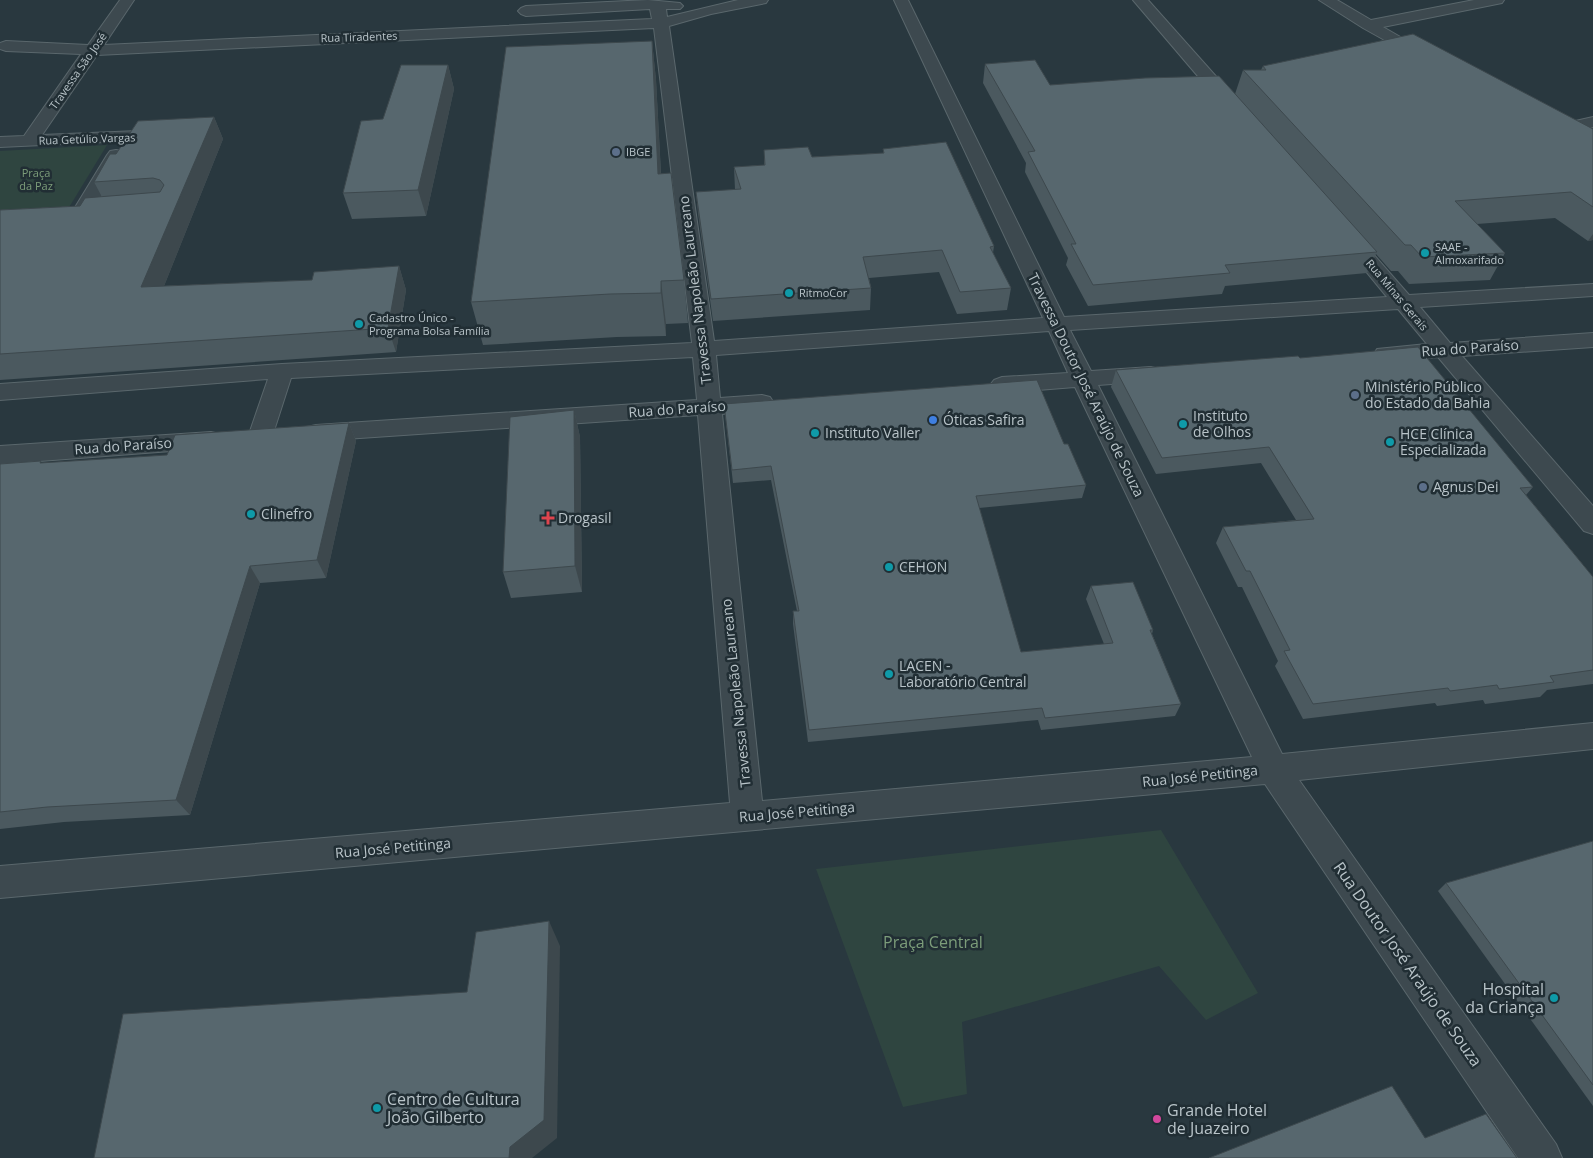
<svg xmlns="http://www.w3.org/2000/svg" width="1593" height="1158" viewBox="0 0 1593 1158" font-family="'Open Sans',sans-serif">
<rect width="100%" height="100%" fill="#29383f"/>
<!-- green -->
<g fill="#2f4540">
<path d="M107,145l-39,64 -68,3v-61z"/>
<path d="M1161,830l97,163 -52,27 -47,-54 -197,56 5,72 -64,13 -87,-238z"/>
</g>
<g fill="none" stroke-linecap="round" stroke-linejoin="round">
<defs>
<g id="minor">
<path d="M120,0h14l-30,45 548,-26 -2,-10 -124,7 -5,-2 -3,-3 3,-3 5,-2 122,-6 32,3 3,3 -3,3h-14l1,8 71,-17h30l-2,3 -55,11 -42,12 45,315 329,-23 -149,-318h14l156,317 323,-20 -50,-61 3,-4 7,-2 7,2 55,63 184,-11v12l-173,11 30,36 143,-10v14l-131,9 131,150v28l-9,-3 -146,-174 -53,4 -8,-2 -3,-5 3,-5 50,-5 -29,-35 -328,21 21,41 60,-4 8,2 4,5 -4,5 -8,2 -53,4 184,369 311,-31v26l-294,31 257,364 6,14h-44l-253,-374 -1265,114v-32l730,-63 -32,-388 -382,26 -9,-2 -3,-6 3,-6 9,-2 381,-25 -4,-43 -402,21 -19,59 -3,6 -9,2 -9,-2 -3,-6 20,-58 -268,21v-16l282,-20 410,-21 -38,-315 -557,27 -55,80 121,-5 6,1 3,4 -3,4 -169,8v-10l24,-1 57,-82 -75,-3 -6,-2v-6l6,-2 82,4zM1049,331l19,42 -66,4 -8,3 -4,5 4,5 8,3 73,-6 177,370 -490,44 -40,-387 48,-5 4,-6 -4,-6 -8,-2 -42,3 -4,-43z"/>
<path d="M1133,0h15l89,100 3,4 -3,4 -6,1 -6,-1z"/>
<path d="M1319,0h18l34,20 103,-20h30l-2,3 -5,1 -114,23 47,27 2,3 -2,3 -6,2 -61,-34z"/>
<path d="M1593,117v10l-38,9 -6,-1 -3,-4 3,-4z"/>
<path d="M116,150l6,1 3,4 -34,59 -3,4 -7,2 -7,-2 -3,-4 36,-59 3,-4z"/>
<path d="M211,432l9,2 3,6 -3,6 -9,2 -211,16v-18z"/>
</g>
</defs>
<!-- minor casing -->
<use href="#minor" stroke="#5a676c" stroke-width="2"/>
<!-- minor -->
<use href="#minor" fill="#3d494f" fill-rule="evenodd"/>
</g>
<!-- wall -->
<g fill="#4b595f">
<path d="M652,41l4,39 5,93 23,107 4,43 -22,1v12l-49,1 -134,8 -12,-43z"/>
<path d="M985,64l65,21 185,9 8,-24h18l2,-4 330,63v111l-5,1 -33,-23 -78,6 28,29 -15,27 -81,4 -11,-13h-7l-15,-17 -9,19 -142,13 -3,8 -134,12 -22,-41 2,-7 -43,-86 1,-9 -43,-80z"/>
<path d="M448,65l6,24 -28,127 -74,3 -9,-26 40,-74z"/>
<path d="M214,117l9,22 -59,147 148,-6 87,-14 7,24 -10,62 -396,28v-170l80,-4 22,-9 -8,-15 22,-28z"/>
<path d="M883,149l111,97 -1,7 18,35 -4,22 -50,4 -18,-42 -70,6 2,10 -1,22 -157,11 -15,-108 -2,-21 39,-2 -1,-23 30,-2v-15l48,7 71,-4z"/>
<path d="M1300,358l233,129 -7,8 67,82v107l-46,6 -7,7 -55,7 -2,-4 -46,6 -2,-3 -132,16 -28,-53 3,-5 -36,-74h-4l-22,-44 7,-16 73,-7 -35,-57 -105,11 -45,-87 5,-17z"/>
<path d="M724,404l340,40 22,41 -4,13 -103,10 42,144 83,-8 -18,-45 5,-13 62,44 -1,4 29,70 -6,12 -134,14 -3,-10 -230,22 -15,-118v-13h4l-26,-131 -38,3z"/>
<path d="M574,410l6,27 2,155 -71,6 -8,-26z"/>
<path d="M349,423l7,18 -30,137 -66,5 -70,232 -126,7 -64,7v-365l42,-1 125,-8z"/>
<path d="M1593,841v265l-155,-215 8,-8z"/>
</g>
<!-- shaded-wall -->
<g fill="#3d484d">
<path d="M652,41l4,39 7,135 -5,-41z"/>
<path d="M448,65l6,24 -28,127 -8,-26z"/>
<path d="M214,117l9,22 -69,172 -13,-24z"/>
<path d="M1593,234v6l-5,1z"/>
<path d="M399,266l7,24 -10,62 -8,-24z"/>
<path d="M661,281l5,43v12l-5,-43z"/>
<path d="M574,410l6,27 2,155 -7,-26z"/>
<path d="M349,423l7,18 -30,137 -9,-18z"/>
<path d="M250,566l10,17 -70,232 -14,-15z"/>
<path d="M549,921l11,25 -3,192 -25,20h-23l1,-11z"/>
</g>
<!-- building -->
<g fill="#57676e" stroke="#3d484d">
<path d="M1413,34l180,95v78l-22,-15 -116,9 50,52 -83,4 -11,-12h-6l-162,-175h23l-3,-4z"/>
<path d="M652,41l6,133 13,-1 13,107 -23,1v12l-51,1 -139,8 35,-255z"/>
<path d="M1035,60l15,25 95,-7 74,-2 158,176 -152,13 5,8 -137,12 -22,-41h5l-48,-92 7,-1 -50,-87z"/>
<path d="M401,65h47l-30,125 -75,3 18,-72 22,-2z"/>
<path d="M214,117l-73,170 171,-7 2,-8 85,-6 -11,62 -388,26v-144l80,-4 5,-8 75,-6 4,-7 -4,-5 -7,-2 -59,4 16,-28h6l22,-33z"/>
<path d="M946,142l48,104 -4,1 21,41 -51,4 -18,-42 -79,7 8,31 -160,11 -15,-107 45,-3 -7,-22 31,-2 -1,-15 44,-3 4,10 72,-4 -1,-4z"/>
<path d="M1418,347l115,140 -13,1 73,89v93l-43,6 4,6 -55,7 -2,-4 -47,6 -2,-3 -135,16 -29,-53 6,-1 -40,-79h-4l-23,-44 91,-8 -45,-72 -107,11 -46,-88 182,-14 2,2z"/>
<path d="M1037,380l27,64h4l18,41 -110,11 45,156 92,-9 -22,-57 42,-4 20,48h-3l31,74 -136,14 -3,-10 -233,22 -16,-119h6l-28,-145 -39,4 -8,-66z"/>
<path d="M574,410l1,156 -72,6 7,-155z"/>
<path d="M349,423l-32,137 -67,6 -74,234 -129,7 -47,5v-348l41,-3 -1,2 127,-8 8,-20z"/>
<path d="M1593,841v244l-147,-202z"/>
<path d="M549,921l-5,199 -34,27 -1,11h-415l29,-144 344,-22 9,-60z"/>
<path d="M1392,1086l33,52 61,-24 31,44h-308z"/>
</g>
<!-- markers -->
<g fill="#5c6f8a" stroke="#212e34" stroke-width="2">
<circle cx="616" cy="152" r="5"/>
<circle cx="1355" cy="395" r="5"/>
<circle cx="1423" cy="487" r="5"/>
</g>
<g fill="#0f9aa8" stroke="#212e34" stroke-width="2">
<circle cx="1425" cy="253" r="5"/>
<circle cx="789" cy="293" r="5"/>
<circle cx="359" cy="324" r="5"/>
<circle cx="1183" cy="424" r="5"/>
<circle cx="815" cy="433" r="5"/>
<circle cx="1390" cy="442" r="5"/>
<circle cx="251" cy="514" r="5"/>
<circle cx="889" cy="567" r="5"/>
<circle cx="889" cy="674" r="5"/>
<circle cx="1554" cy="998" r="5"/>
<circle cx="377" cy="1108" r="5"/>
</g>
<circle fill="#3f7fe0" stroke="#212e34" stroke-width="2" cx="933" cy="420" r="5"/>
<path fill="#e0444e" stroke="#212e34" stroke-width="2" d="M545.5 510.5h5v5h5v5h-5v5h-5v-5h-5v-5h5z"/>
<circle fill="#d1479c" stroke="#212e34" stroke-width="2" cx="1157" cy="1119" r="5"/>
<g text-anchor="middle" stroke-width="5" stroke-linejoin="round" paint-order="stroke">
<!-- far-street labels -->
<g font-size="11" fill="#b9c4c9" stroke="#212e34">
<text transform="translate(359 37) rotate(-2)" y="4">Rua Tiradentes</text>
<text transform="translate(78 71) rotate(-55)" y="4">Travessa São José</text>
<text transform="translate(87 139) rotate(-2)" y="4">Rua Getúlio Vargas</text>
<text transform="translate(1397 295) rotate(50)" y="4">Rua Minas Gerais</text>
</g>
<!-- far-poi labels -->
<g font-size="11" fill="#b9c4c9" stroke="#212e34" text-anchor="start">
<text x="626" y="156">IBGE</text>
<text x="1435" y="251">SAAE -<tspan x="1435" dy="13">Almoxarifado</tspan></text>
<text x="799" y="297">RitmoCor</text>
<text x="369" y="322">Cadastro Único -<tspan x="369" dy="13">Programa Bolsa Família</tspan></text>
</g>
<!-- far-park labels -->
<g font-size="11" fill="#7c9d7a" stroke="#212e34">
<text x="36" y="177">Praça<tspan x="36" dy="13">da Paz</tspan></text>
</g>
<!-- street labels -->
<g font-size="14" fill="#b9c4c9" stroke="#212e34">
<text transform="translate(695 290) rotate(-97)" y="5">Travessa Napoleão Laureano</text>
<text transform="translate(1470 348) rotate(-4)" y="5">Rua do Paraíso</text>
<text transform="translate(1086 385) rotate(64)" y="5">Travessa Doutor José Araújo de Souza</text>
<text transform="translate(677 409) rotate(-4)" y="5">Rua do Paraíso</text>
<text transform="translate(123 446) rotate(-4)" y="5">Rua do Paraíso</text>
<text transform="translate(736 693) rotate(-96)" y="5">Travessa Napoleão Laureano</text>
<text transform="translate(1200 776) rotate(-6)" y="5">Rua José Petitinga</text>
<text transform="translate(797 812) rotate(-5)" y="5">Rua José Petitinga</text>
<text transform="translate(393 848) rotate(-5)" y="5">Rua José Petitinga</text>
</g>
<!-- poi labels -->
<g font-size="14" fill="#b9c4c9" stroke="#212e34" text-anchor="start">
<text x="1365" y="392">Ministério Público<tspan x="1365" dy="16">do Estado da Bahia</tspan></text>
<text x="1193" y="421">Instituto<tspan x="1193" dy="16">de Olhos</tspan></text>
<text x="943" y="425">Óticas Safira</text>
<text x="825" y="438">Instituto Valler</text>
<text x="1400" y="439">HCE Clínica<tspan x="1400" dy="16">Especializada</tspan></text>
<text x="1433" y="492">Agnus Dei</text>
<text x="261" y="519">Clinefro</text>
<text x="558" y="523">Drogasil</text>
<text x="899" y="572">CEHON</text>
<text x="899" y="671">LACEN -<tspan x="899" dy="16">Laboratório Central</tspan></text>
</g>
<!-- near-park labels -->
<g font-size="16" fill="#7c9d7a" stroke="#212e34">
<text x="933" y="948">Praça Central</text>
</g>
<!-- near-street labels -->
<g font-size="16" fill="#b9c4c9" stroke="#212e34">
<text transform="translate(1408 964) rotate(55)" y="6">Rua Doutor José Araújo de Souza</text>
</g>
<!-- near-poi labels -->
<g font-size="16" fill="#b9c4c9" stroke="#212e34" text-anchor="start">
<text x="1544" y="995" text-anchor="end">Hospital<tspan x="1544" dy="18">da Criança</tspan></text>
<text x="387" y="1105">Centro de Cultura<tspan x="387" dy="18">João Gilberto</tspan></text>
<text x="1167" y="1116">Grande Hotel<tspan x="1167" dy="18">de Juazeiro</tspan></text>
</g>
</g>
</svg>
